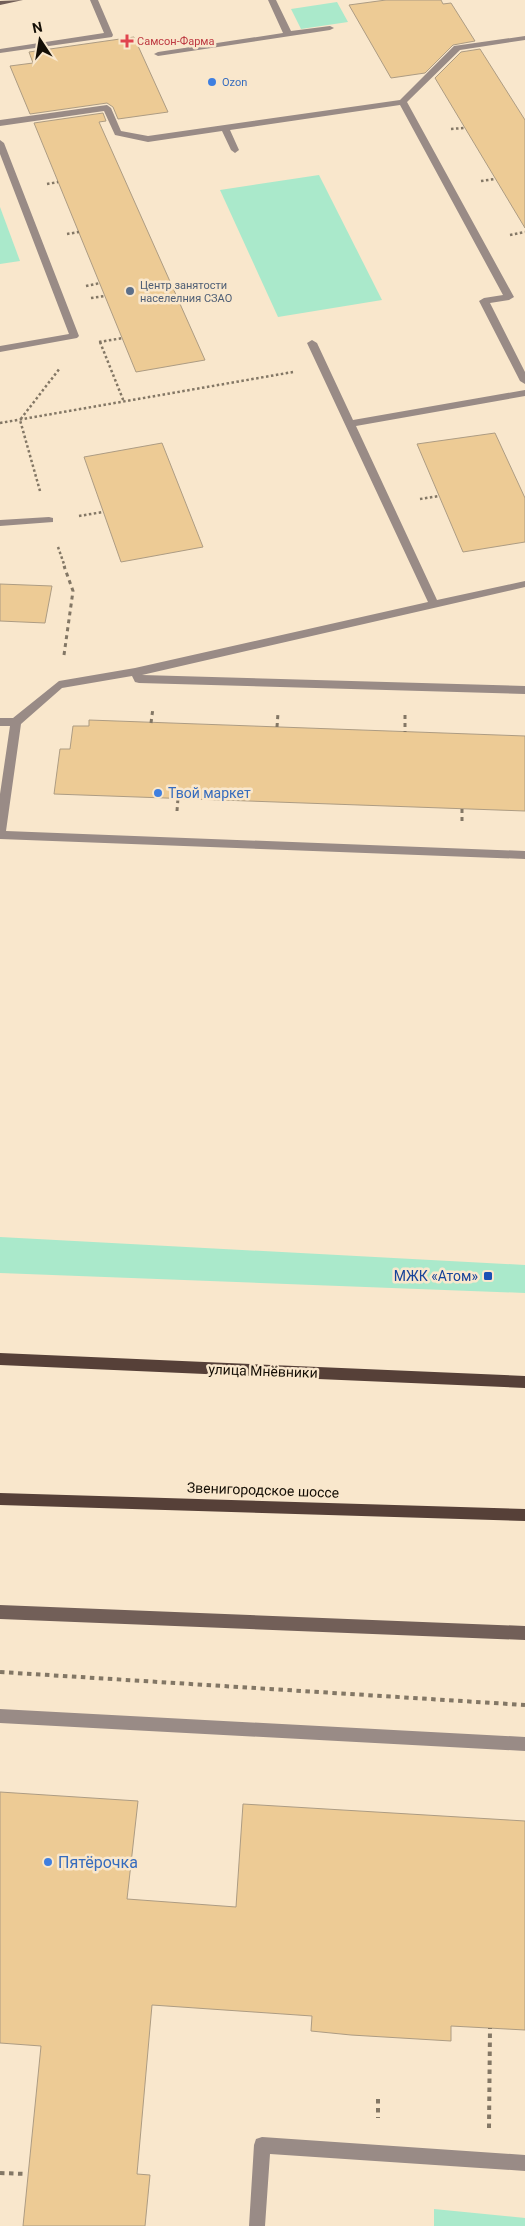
<svg xmlns="http://www.w3.org/2000/svg" width="525" height="2226" viewBox="0 0 525 2226" font-family="Roboto,sans-serif">
<rect width="100%" height="100%" fill="#f9e7cc"/>
<!-- green -->
<g fill="#aae9cb">
<path d="M337,2l11,20 -47,7 -10,-20z"/>
<path d="M319,175l63,125 -104,17 -58,-127z"/>
<path d="M0,207l20,54 -20,3z"/>
<path d="M0,1237l525,28v28l-525,-20z"/>
<path d="M434,2209l91,9v8h-91z"/>
</g>
<!-- building -->
<g fill="#edcb95" stroke="#ad9c83">
<path d="M386,0h55l2,4 8,-1 24,38 -22,4 -28,28 -34,5 -42,-73z"/>
<path d="M134,37l34,75 -50,7 -5,-12 -6,-4 -77,11 -20,-48 23,-3 -4,-11z"/>
<path d="M480,49l45,71v108l-90,-150 26,-26z"/>
<path d="M103,113l3,8 -7,1 106,238 -69,12 -102,-249z"/>
<path d="M495,433l30,65v44l-62,10 -46,-108z"/>
<path d="M162,443l41,104 -82,15 -37,-105z"/>
<path d="M0,584l52,2 -7,37 -45,-2z"/>
<path d="M89,720l436,16v75l-471,-17 6,-45h10l3,-23h16z"/>
<path d="M0,1792l138,9 -11,98 109,8 7,-103 282,17v209l-74,-4v15l-100,-6 -40,-4 1,-15 -160,-11 -15,169 13,1 -5,51h-122l18,-180 -41,-3z"/>
</g>
<g fill="none" stroke-linecap="round" stroke-linejoin="round">
<!-- path-far2 -->
<g stroke="#837765" stroke-width="2.5" stroke-dasharray="2.5 2.5" stroke-linecap="butt">
<path d="M451,129l13,-1"/>
<path d="M481,181l14,-2"/>
<path d="M47,184l11,-2"/>
<path d="M67,234l12,-2"/>
<path d="M510,235l15,-3"/>
<path d="M86,286l14,-3"/>
<path d="M91,298l14,-2"/>
<path d="M99,342l24,-4"/>
<path d="M100,342l24,60"/>
<path d="M0,423l293,-51"/>
<path d="M40,491l-20,-71 40,-52"/>
<path d="M420,499l19,-3"/>
<path d="M79,516l24,-4"/>
<path d="M58,547l7,20"/>
</g>
<!-- path-far1 -->
<g stroke="#837765" stroke-width="3" stroke-dasharray="4 4" stroke-linecap="butt">
<path d="M64,655l9,-64 -9,-25"/>
<path d="M405,715v17"/>
<path d="M151,723l2,-15"/>
<path d="M277,727l1,-14"/>
<path d="M462,809v13"/>
<path d="M177,811l1,-13"/>
</g>
<!-- path -->
<g stroke="#837765" stroke-width="4" stroke-dasharray="4.5 4.5" stroke-linecap="butt">
<path d="M0,1672l525,33"/>
<path d="M378,2099v19"/>
<path d="M489,2128l1,-100"/>
<path d="M0,2173l27,1"/>
</g>
<!-- service -->
<g fill="#998b86" fill-rule="evenodd">
<path d="M90,0h8l15,35 -1,2 -112,16v-4l104,-16z"/>
<path d="M268,0h8l15,31 39,-5 4,2 -4,2 -172,26 -4,-2 4,-2 125,-19z"/>
<path d="M525,36v4l-65,10 -53,52 107,195 -5,3 -19,3 35,69v12l-5,-3 -41,-80 5,-3 19,-3 -103,-190 -170,25 9,20 -4,3 -4,-3 -9,-19 -74,11 -33,-7 -11,-24 -104,15v-6l107,-15 4,3 10,23 27,5 252,-36 54,-54z"/>
<path d="M0,140l4,3 75,193 -2,2 -77,14v-6l69,-12 -69,-180z"/>
<path d="M312,340l5,3 36,77 172,-30v6l-169,30 81,174 88,-19v6l-383,88 383,11v8l-386,-11 -4,-1 -3,-6 -70,12 -41,36 -15,107 519,20v8l-525,-20v-45l10,-68h-10v-8h13l46,-37 76,-13 293,-66 -121,-259z"/>
<path d="M49,517l4,1v4l-53,4v-6z"/>
<path d="M0,1709l525,28v14l-525,-28z"/>
<path d="M262,2137l263,18v16l-255,-17 -5,72h-16l5,-81 2,-6z"/>
</g>
<!-- secondary -->
<g fill="#725f58" fill-rule="evenodd">
<path d="M23,0l-23,5v-4z"/>
<path d="M0,1605l525,21v14l-525,-21z"/>
</g>
<!-- primary -->
<g fill="#564038" fill-rule="evenodd">
<path d="M0,1353l525,23v12l-525,-23z"/>
<path d="M0,1493l525,16v12l-525,-16z"/>
</g>
</g>
<!-- markers -->
<path fill="#e0444e" stroke="#f9e7cc" stroke-width="2" d="M124.5 33.5h5v5h5v5h-5v5h-5v-5h-5v-5h5z"/>
<g fill="#3f7fe0" stroke="#f9e7cc" stroke-width="2">
<circle cx="212" cy="82" r="5"/>
<circle cx="158" cy="793" r="5"/>
<circle cx="48" cy="1862" r="5"/>
</g>
<circle fill="#5c6f8a" stroke="#f9e7cc" stroke-width="2" cx="130" cy="291" r="5"/>
<rect fill="#1a4fb4" stroke="#f9e7cc" stroke-width="2" x="483" y="1271" width="10" height="10" rx="2.5"/>
<g text-anchor="middle" stroke-width="5" stroke-linejoin="round" paint-order="stroke">
<!-- far-health labels -->
<g font-size="11" fill="#be3a42" stroke="#f9e7cc" text-anchor="start">
<text x="137" y="45">Самсон-Фарма</text>
</g>
<!-- far-shop labels -->
<g font-size="11" fill="#366cbe" stroke="#f9e7cc" text-anchor="start">
<text x="222" y="86">Ozon</text>
</g>
<!-- far-service labels -->
<g font-size="11" fill="#4e5e75" stroke="#f9e7cc" text-anchor="start">
<text x="140" y="289">Центр занятости<tspan x="140" dy="13">населелния СЗАО</tspan></text>
</g>
<!-- shop labels -->
<g font-size="14" fill="#366cbe" stroke="#f9e7cc" text-anchor="start">
<text x="168" y="798">Твой маркет</text>
</g>
<!-- transit labels -->
<g font-size="14" fill="#164399" stroke="#f9e7cc" text-anchor="end">
<text x="478" y="1281">МЖК «Атом»</text>
</g>
<!-- street labels -->
<g font-size="14" fill="#140e05" stroke="#f9e7cc">
<text transform="translate(263 1371) rotate(2)" y="5">улица Мнёвники</text>
<text transform="translate(263 1490) rotate(2)" y="5">Звенигородское шоссе</text>
</g>
<!-- near-shop labels -->
<g font-size="16" fill="#366cbe" stroke="#f9e7cc" text-anchor="start">
<text x="58" y="1868">Пятёрочка</text>
</g>
</g>
<!-- north arrow -->
<g transform="translate(40 40) rotate(348)" stroke="#f9e7cc" stroke-width="4" paint-order="stroke">
<path d="M0-4L9 19L0 12L-9 19Z" fill="#140e05"/>
<text y="-8" font-size="14" font-weight="bold" text-anchor="middle" fill="#140e05">N</text>
</g>
</svg>
